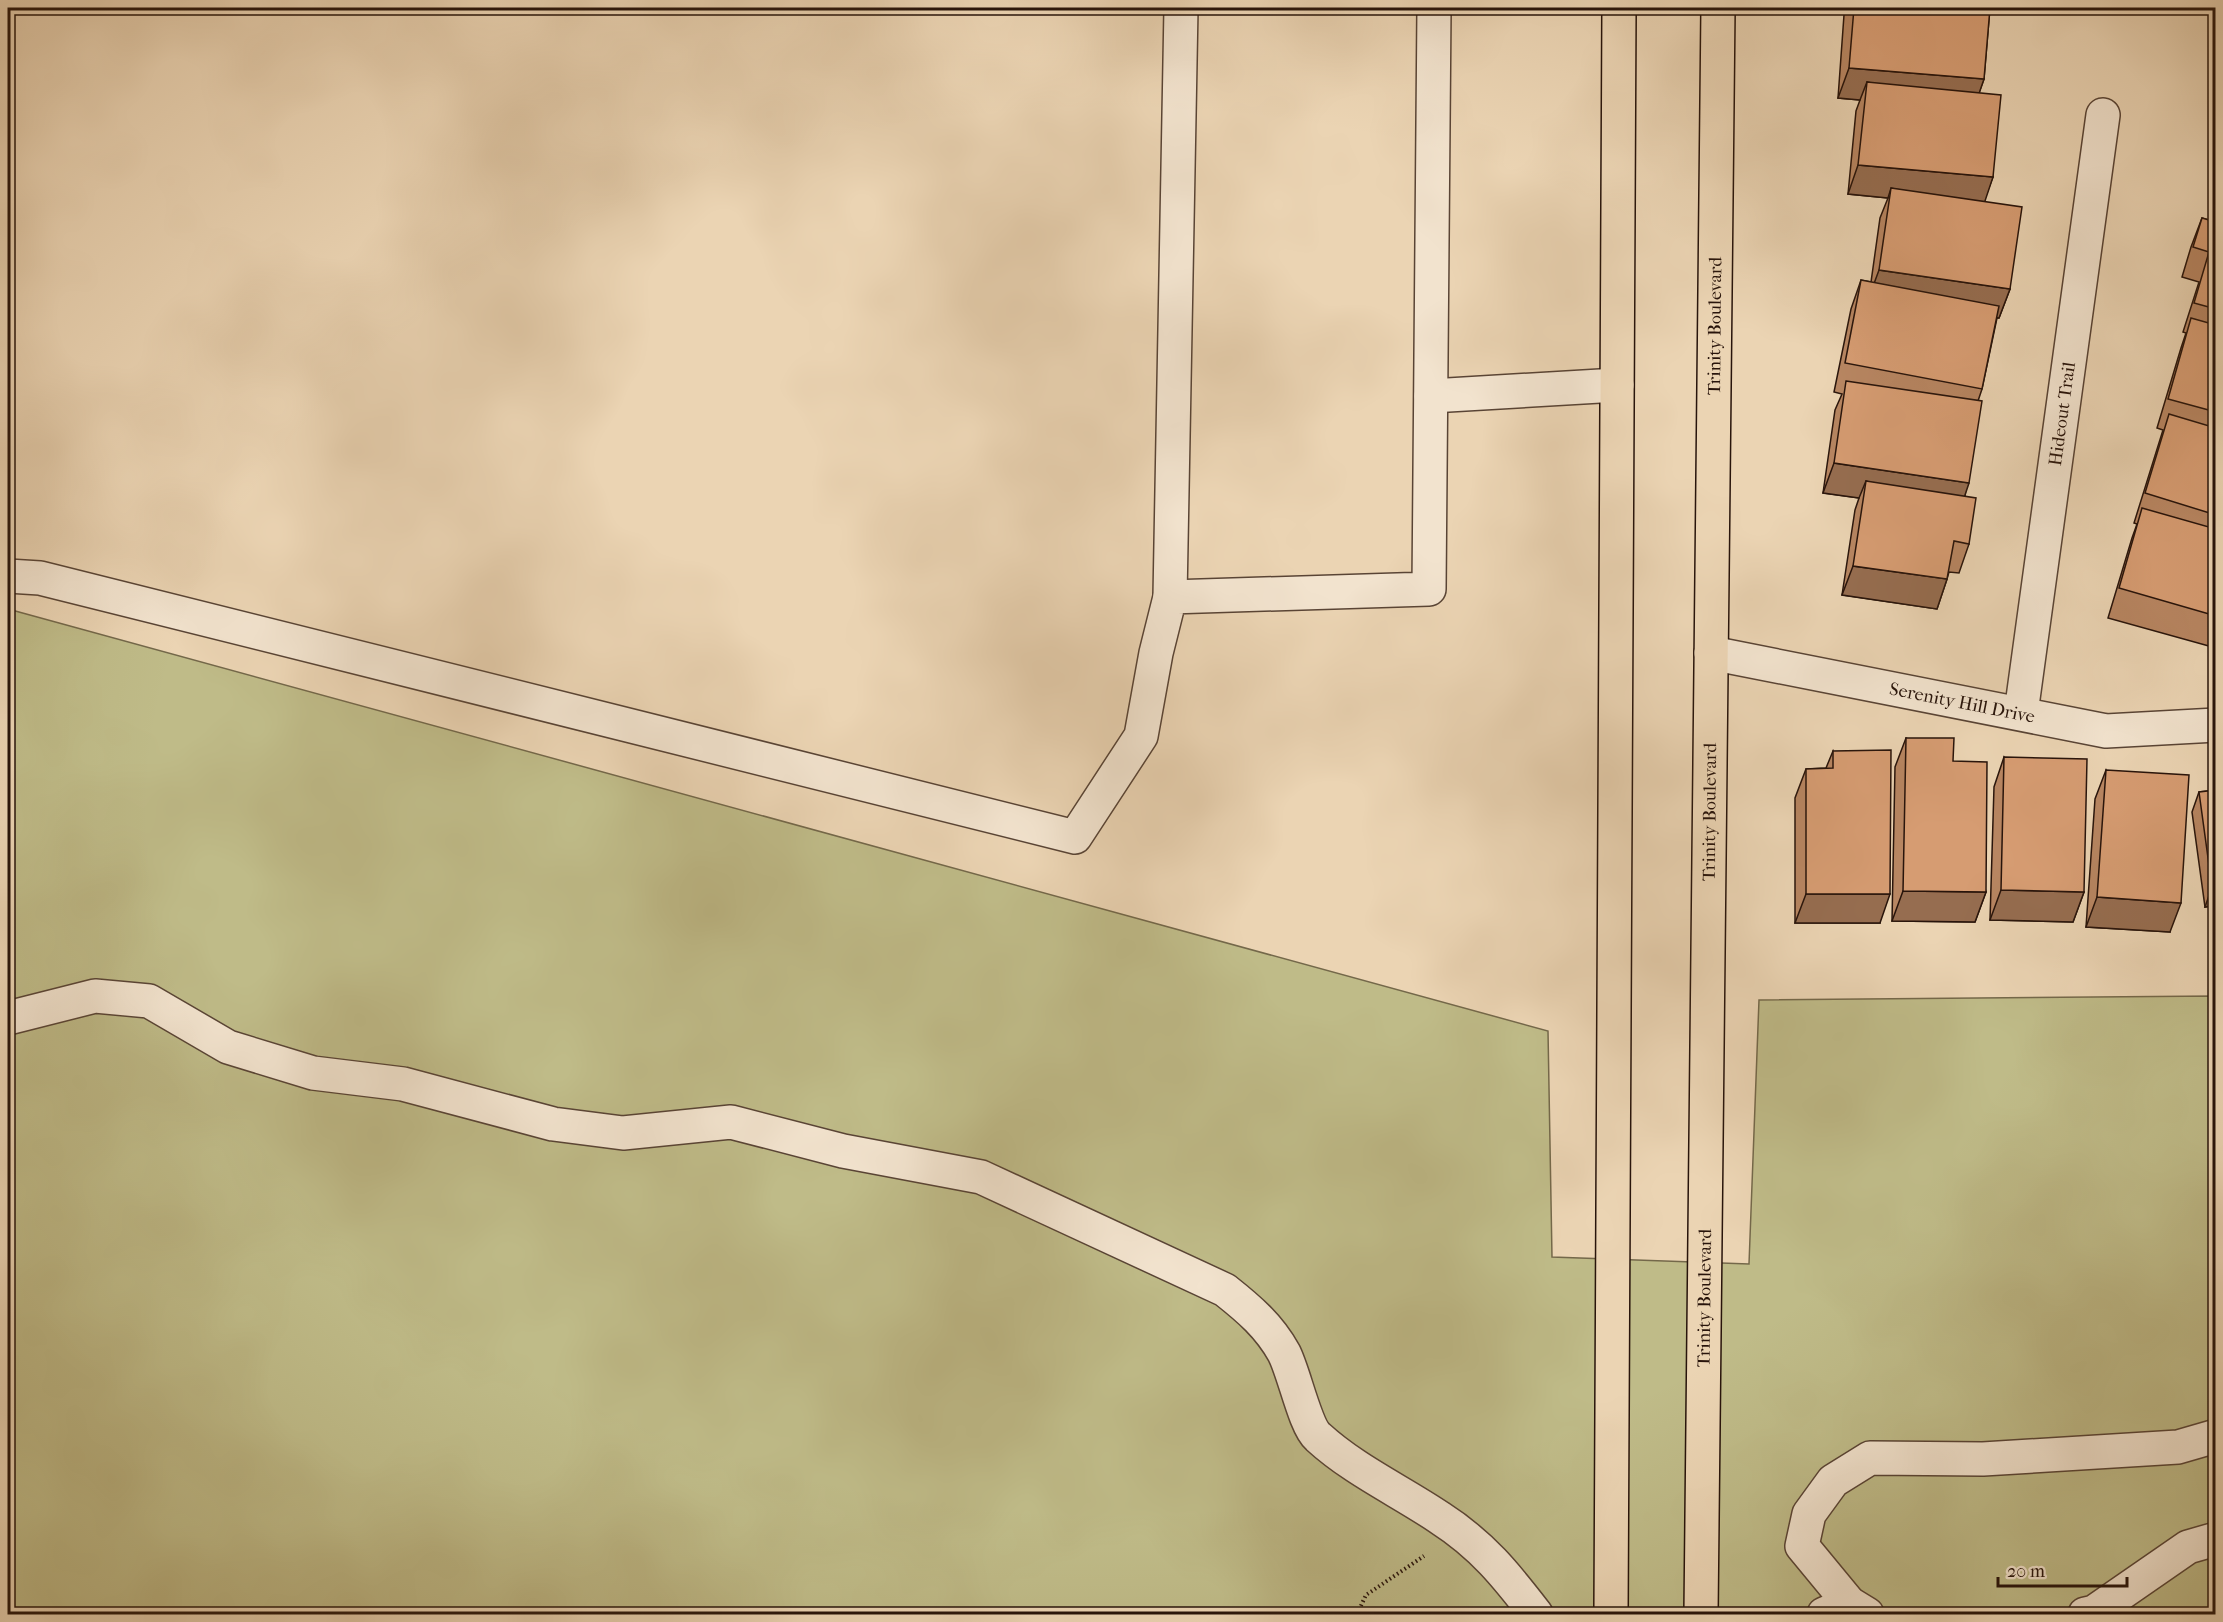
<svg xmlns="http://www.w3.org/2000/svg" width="2223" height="1622" viewBox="0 0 2223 1622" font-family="'IM FELL French Canon',serif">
<rect width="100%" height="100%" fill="#ebd4b3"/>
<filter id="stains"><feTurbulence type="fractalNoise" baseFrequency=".00333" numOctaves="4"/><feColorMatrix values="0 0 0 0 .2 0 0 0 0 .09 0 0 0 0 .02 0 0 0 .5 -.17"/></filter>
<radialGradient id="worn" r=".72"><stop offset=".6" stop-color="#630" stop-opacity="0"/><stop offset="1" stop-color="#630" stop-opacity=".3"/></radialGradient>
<!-- green -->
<path fill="#bfbb88" stroke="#74684a" stroke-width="1.5" d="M8,609l1540,422 4,226 197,7 10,-264 456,-4v618h-2207z"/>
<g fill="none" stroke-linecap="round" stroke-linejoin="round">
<defs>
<g id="minor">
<path d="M1431,396l186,-11"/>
<path d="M8,576l32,2 1035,259 66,-101 15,-83 14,-56 259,-8 5,-581"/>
<path d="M1170,597l11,-589"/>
<path id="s1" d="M1711,653l395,78 110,-6"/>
<path id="s2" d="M2021,713l82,-598"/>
<path d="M8,1018l87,-22 54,5 79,46 85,26 90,11 150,40 70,9 108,-11 112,29 138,26 244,113c24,19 44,36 59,63 10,19 21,73 34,84 36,33 82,54 122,81 42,27 66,57 96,96"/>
<path d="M1824,1614l25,-11"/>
<path d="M1867,1614l-18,-11 -47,-57 7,-32 24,-33 37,-23 113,1 195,-12 38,-11"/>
<path d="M2085,1614l9,-2 94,-65 28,-8"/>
</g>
<g id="major">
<path d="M1611,1614l8,-1606"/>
<path id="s3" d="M1701,1614l17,-1606"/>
</g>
</defs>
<!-- minor casing -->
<use href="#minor" stroke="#594435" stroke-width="36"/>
<!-- major casing -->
<use href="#major" stroke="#28140b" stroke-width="36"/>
<!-- path -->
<path stroke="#28140b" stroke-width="4" stroke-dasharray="1.5 3" stroke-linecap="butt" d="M1357,1614l9,-19 58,-39"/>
<!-- minor -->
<use href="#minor" stroke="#f2e3ce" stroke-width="33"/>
<!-- major -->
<use href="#major" stroke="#ebd4b3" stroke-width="33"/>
</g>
<!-- wall -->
<g fill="#b88662" stroke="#28140b" stroke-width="1.5">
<path d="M1847,8h143l-6,71 -5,14 14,84 -9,24 26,88 -11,29h-2l-15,71 -4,12 -13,95 4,48 -10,29 -10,-1 -2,7 -10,30 -95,-14 13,-85 4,-12 -36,-5 12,-83 7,-16 -8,-2 17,-83 10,-29 10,2 9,-64 8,-20 -40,-4 8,-83 4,-11 -22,-2 6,-83z"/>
<path d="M2202,218l14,4v426l-108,-30 24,-80 5,-14 -3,-1 29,-93 -6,-2 24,-80 5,-15 -3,-1 16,-50 -17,-5 9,-30z"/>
<path d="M1906,738l47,23 33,131 -11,30 -83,-1 3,-154z"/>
<path d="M1833,751l47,172h-85v-125l11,-29 20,-1z"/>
<path d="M2004,757l80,135 -11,30 -83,-2 4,-133z"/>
<path d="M2106,770l64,162 -84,-5 9,-128z"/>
<path d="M2216,790v115l-11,2 -13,-95 7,-20z"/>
</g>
<!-- shaded-wall -->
<g fill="#966d50" stroke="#28140b" stroke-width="1.5">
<path d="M1849,68l135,11 -10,29 -107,-26 -7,18 -22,-2z"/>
<path d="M1858,165l135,12 -10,30 -92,-19 -3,10 -40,-4z"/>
<path d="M1879,270l131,19 -11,29 -131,-18z"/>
<path d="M1834,463l135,20 -10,30 -93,-32 -7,17 -36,-5z"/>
<path d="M1853,566l94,13 -10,30 -95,-14z"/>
<path d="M2216,886v19l-11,2 7,-20z"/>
<path d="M2001,890l83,2 -11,30 -83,-2z"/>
<path d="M1903,891l83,1 -11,30 -83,-1z"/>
<path d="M1806,894h84l-10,29h-85z"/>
<path d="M2097,897l84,6 -11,29 -84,-5z"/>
</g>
<!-- building -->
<g fill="#d69c72" stroke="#28140b" stroke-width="1.5">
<path d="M1854,8h136l-6,71 -135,-11z"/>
<path d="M1867,82l134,13 -8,82 -135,-12z"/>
<path d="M1891,188l131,19 -12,82 -131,-19z"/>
<path d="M2202,218l14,4v87l-22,-6 15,-51 -16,-5z"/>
<path d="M1861,280l138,26 -17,83 -137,-26z"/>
<path d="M2191,318l25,7v87l-48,-13z"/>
<path d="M1846,381l136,20 -13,82 -135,-20z"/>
<path d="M2169,414l47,14v87l-71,-22z"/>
<path d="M1866,481l110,17 -7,46 -15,-3 -7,38 -94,-13z"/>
<path d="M2142,508l74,21v87l-97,-28z"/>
<path d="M1906,738h48l-1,23 34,1 -1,130 -83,-1z"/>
<path d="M1891,750l-1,144h-84v-125l27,-1v-17z"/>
<path d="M2004,757l83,2 -3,133 -83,-2z"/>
<path d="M2106,770l83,5 -8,128 -84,-6z"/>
<path d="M2216,790v96l-4,1 -13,-95z"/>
</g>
<g text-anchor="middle" stroke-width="5" stroke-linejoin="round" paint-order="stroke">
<!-- street labels -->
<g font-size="18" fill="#28140b" stroke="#f2e3ce">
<text dy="6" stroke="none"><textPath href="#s3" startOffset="1288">Trinity Boulevard</textPath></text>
<text dy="6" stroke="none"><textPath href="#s2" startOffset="302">Hideout Trail</textPath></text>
<text dy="6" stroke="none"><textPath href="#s1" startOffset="256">Serenity Hill Drive</textPath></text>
<text dy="6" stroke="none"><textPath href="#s3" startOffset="802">Trinity Boulevard</textPath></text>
<text dy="6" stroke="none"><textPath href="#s3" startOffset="316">Trinity Boulevard</textPath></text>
</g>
</g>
<!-- margin -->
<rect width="2223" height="1622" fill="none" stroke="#ebd4b3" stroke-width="30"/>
<rect x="9" y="9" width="2205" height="1604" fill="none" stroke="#28140b" stroke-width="3"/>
<rect x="15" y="15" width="2193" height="1592" fill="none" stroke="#28140b" stroke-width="1.5"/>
<!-- scale -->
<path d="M1998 1577v9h129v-9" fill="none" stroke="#28140b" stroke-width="3"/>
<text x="2007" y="1577" font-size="18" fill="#28140b" stroke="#f2e3ce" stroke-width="4.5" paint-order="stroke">20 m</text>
<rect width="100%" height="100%" filter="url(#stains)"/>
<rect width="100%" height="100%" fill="url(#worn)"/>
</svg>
